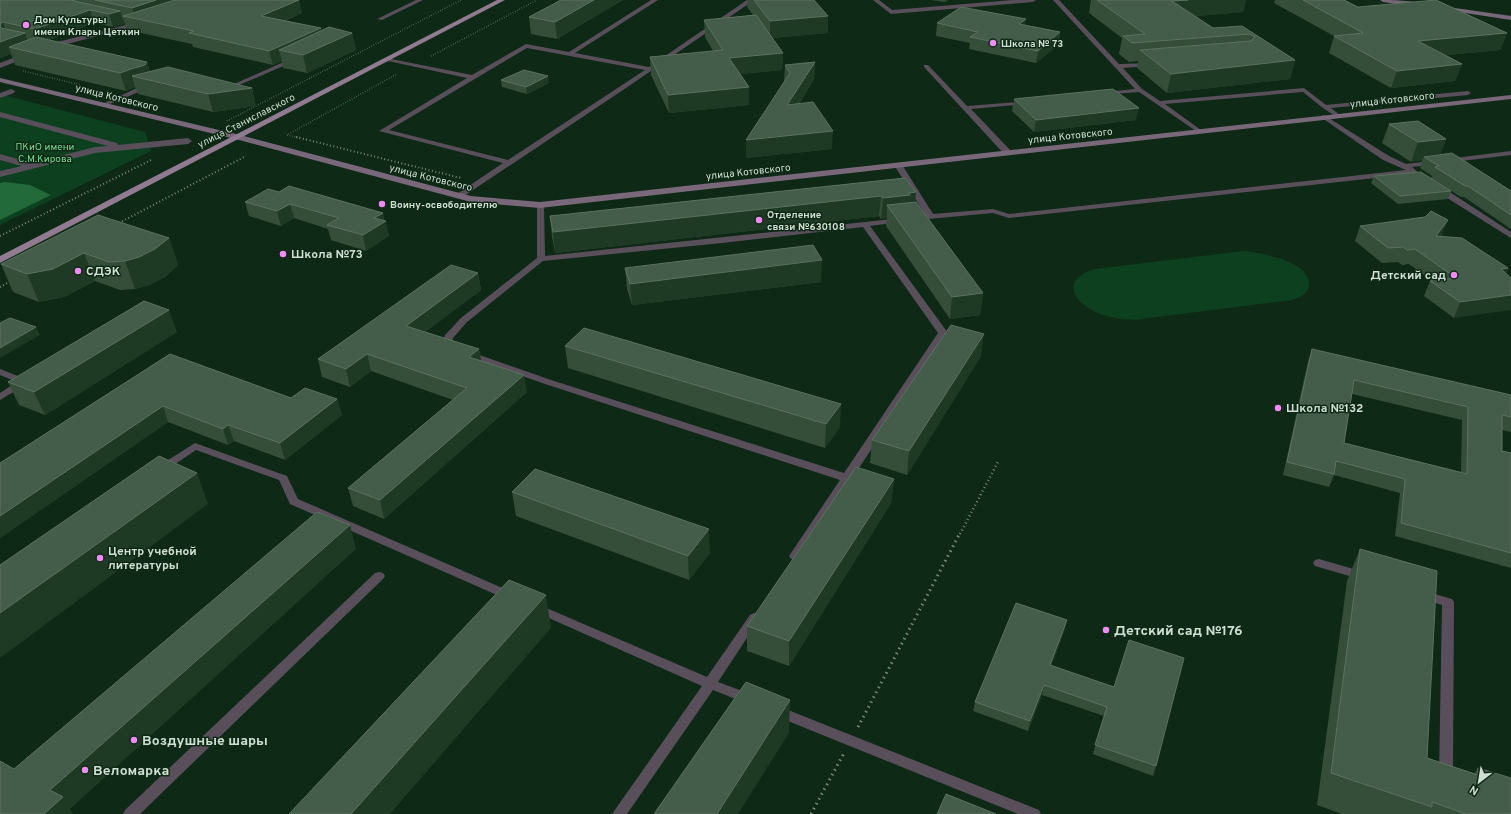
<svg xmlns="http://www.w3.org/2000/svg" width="1511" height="814" viewBox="0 0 1511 814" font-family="Overpass,sans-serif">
<rect width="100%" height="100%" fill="#0e2915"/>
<!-- green -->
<g fill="#0c401f">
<path d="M0,94l145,38 6,19 -151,74z"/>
<path d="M1244,251c17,2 65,10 65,33 0,10 -9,13 -17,16l-158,20c-11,-1 -23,-2 -34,-6 -26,-11 -41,-33 -6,-45z"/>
</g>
<!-- forest -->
<path fill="#226a39" d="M5,182l25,3 21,10 -51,25v-37z"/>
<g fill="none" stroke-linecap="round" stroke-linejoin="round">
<!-- path-far3 -->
<g stroke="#748979" stroke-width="1.5" stroke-dasharray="0.5 2" stroke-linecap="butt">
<path d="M431,56l106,-56"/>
<path d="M23,71l58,14"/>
<path d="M227,121l234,-121"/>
<path d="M300,138l-13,-3 110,-61"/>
</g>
<!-- path-far2 -->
<g stroke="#748979" stroke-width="2" stroke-dasharray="1 2.5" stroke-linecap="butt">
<path d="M296,137l165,41"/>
<path d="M119,223l127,-67"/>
<path d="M0,236l153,-77"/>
<path d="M0,287l11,-6"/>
</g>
<!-- path-far1 -->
<path stroke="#748979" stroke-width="2.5" stroke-dasharray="1 3" stroke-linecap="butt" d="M960,534l39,-74"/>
<!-- path -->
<g stroke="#748979" stroke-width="3" stroke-dasharray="1.5 4" stroke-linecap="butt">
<path d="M858,727l102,-194"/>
<path d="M811,814l33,-61"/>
</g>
<!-- lane -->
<g fill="#594f5a" fill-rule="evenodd">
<path d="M416,0h7l-41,20 -5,-1z"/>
<path d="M651,0h7l-83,53 74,14 98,-67h7l-128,88 -165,110h-3l-4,-2 49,-33 -124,-32 88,-53 -79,-17 -3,-2 1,-1 86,17 54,-31 43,8zM527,48l118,22 -137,90 -119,-30z"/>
<path d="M873,0h6l13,10 121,-10h23l-3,2 -142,12z"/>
<path d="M1053,0h6l60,64 33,-1v2l-2,1 -27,2 19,21 18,12 144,-13 22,17 142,-14 3,2 -3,2 -137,13 10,8 -3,2 -15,-10 -20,-16 -138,12 36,26v2l-2,1 -60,-41 -37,3v-2l2,-1 31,-3z"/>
<path d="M295,57l3,2 -1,1 -69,30 -5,-1z"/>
<path d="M924,65h4l39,41 62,-5v2l-2,1 -56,5 40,42v4h-6l-81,-88z"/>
<path d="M149,85l3,2 -1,1 -10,3 -36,15 -5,-1 37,-17z"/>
<path d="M1324,115l65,41 17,8 105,-13v4l-99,12 8,7 -4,2 -4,-2 -403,44 -16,-5 -65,6 -34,-54 4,-2h3l32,51 60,-5 16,5 397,-44 -23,-10 -61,-42v-2z"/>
<path d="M1436,187h6l69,45v6l-75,-47z"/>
<path d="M537,203h6l1,2 1,51 357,-38v4h-3l-29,4 78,107 -149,226h-8l-2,-3 51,-76 -295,-96 -80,-28 -2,-2 2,-2h6l80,28 293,93 94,-140 -75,-106 -141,16 -179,18 -76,61 -14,16 -1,4 6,6 -2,2h-6l-8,-7 3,-8 16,-17 76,-60z"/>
<path d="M0,369l28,11 2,2 -30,18v-7l17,-11 -17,-7z"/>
<path d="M195,443l92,33 11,23 216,94 2,3 -2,3 -4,1 -4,-1 -216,-95 -11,-24 -83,-30 -31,21h-8l-1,-2 1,-2z"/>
<path d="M1319,559l48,14 2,3 -2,3 -4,1 -48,-14 -2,-3 2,-3z"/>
<path d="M379,572l4,1 2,3 -2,3 -243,235h-17l2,-4 250,-237z"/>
<path d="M1424,591l28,8 2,3 -1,175 -2,4 -5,2 -5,-2 -2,-4 3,-172 -22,-7 -2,-3 2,-3z"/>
<path d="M537,604l170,73 43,-62 4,-2 4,2 2,3 -2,3 -40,61 35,13 2,4 -2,4 -5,1 -35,-14 -86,124h-15l90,-128 -169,-75 -2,-3 2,-3z"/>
<path d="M778,706l261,104 2,4h-23l-245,-99 -2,-4 2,-4z"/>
</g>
<!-- street -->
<g fill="#594f5a" fill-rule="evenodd">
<path d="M142,21l2,1v2l-96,25 -4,-2 1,-2z"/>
<path d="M26,53h6l1,2 -33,13v-5z"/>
<path d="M11,89l4,2 -1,2 -14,5v-5z"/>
<path d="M0,112l117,31 1,2 70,-7 4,3 -4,3 -93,9 -95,24v-6l22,-5 -22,-6v-6l32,9 63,-16 13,-1 -108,-29z"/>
</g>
<!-- secondary -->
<g fill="#796879" fill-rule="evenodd">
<path d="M1380,0c11,0 34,0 42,5l-3,2 -36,-5z"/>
<path d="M1441,6l70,10v4l-72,-11v-2z"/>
<path d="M0,78l240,57 231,61 69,6 971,-107v4l-971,109 -69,-6 -236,-63 -235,-57z"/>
</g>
<!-- primary -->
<path fill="#917b91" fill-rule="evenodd" d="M497,0h8l-505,263v-7z"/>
</g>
<!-- wall -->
<g fill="#344e39" fill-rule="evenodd">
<path d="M0,0h298l4,13 -17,8 36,10 31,2 4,17 -49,23 -24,-5 -1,-7 -9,4 -80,-18 -1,-3 -65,-14 -4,-11 -1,-1 2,6 -11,3 -19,-4 -45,17 98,22 3,10 102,16 4,18 -43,6 -75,-18 -3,-7 -9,4 -111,-26 -4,-11 -11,4z"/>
<path d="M561,0h62l-66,39 -26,-5 -2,-17z"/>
<path d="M747,0h67l14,16v17l-56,5 11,15 -1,17 -42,4 9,31 -80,8 -18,-38 -1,-18 63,-6 -8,-14 -1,-17 49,-5 -6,-8z"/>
<path d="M931,0h17l-3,2z"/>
<path d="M1091,0h155l-3,12 -48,4 18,12 29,-2 53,34 -5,19 -123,14 -30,-25 1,-7 -9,1 -10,-8 3,-16 -33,-25z"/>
<path d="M1275,0h69l14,7 149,26 -7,17 -54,5 16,9 -7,17 -64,7 -62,-35 5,-17 -60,-33z"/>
<path d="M937,23l88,2 35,7 -2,13 -22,18 -67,-14 1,-6 -34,-7z"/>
<path d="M815,62l-1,17 -15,25 33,45 -86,9 38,-76 1,-17z"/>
<path d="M501,80l48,3 -22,11 -25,-7z"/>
<path d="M1014,99l122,21 -102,12 -22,-21z"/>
<path d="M1389,124l57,15 -6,16 71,36v38l-47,-32h-3l-30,-19 1,-2 -12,-8 2,-8 -11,2 -29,-19z"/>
<path d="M1374,176l77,15 -3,8 -50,5 -27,-21z"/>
<path d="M905,178l10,24 68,91 -3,22 -30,4 -64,-93 1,-8 -6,1 -2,-3 -324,37 -3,-16 -2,-21z"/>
<path d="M279,192l104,21 1,7 5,16 -23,15 -35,-11 -3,-11 -34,-11 -13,8 -32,-10 -4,-14z"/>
<path d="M1360,226l82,9 -1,1 67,32 -2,6 -52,44 -30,-22 6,-15 1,-1 -22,-16 -7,1 -4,-3 -16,1 -27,-22z"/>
<path d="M169,238l9,27 -13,12 -16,8 -14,4 -15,1 -25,-9 -31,16 -25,5 -26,-10 -12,-28z"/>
<path d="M625,268l196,14 -189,23 -5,-16z"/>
<path d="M478,273l3,17 -56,42 54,17 2,12 46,31 -143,127 -31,-13 -5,-18 105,-88 -82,-29 -21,16 -28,-10 -4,-18z"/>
<path d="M177,332l-132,83 -26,-10 -11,-23z"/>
<path d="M565,346l275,81 -15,21 -257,-80z"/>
<path d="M1312,349l199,46v37l-9,-2v21l9,2v115l-116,-32 5,-43 -66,-18 -5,12 -46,-12 25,-114zM1352,394l110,26 -1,52 -117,-29z"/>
<path d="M170,354l121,44 46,1 5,16 -57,45 -51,-19 -6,4 -60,-23 -168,116v-75z"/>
<path d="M981,356l-74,119 -37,-12 2,-23z"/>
<path d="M894,479l-3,24 -102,163 -42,-15v-25z"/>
<path d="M512,492l198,61 -21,27 -173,-64z"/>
<path d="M1360,549l67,209 47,16 4,-6 33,46h-169l-25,-9 30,-224z"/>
<path d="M1065,629l-14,37 63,21 42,79 -3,10 -60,-22 11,-38 -62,-21 -14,36 -55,-20 2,-9z"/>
</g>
<!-- shaded-wall -->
<g fill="#1e3924">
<path d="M156,0h44l-65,19 -3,-11z"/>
<path d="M299,0l3,13 -38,16 -3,-13z"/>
<path d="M594,0h29l-66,39 -2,-17z"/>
<path d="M1188,0h58l-3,12 -75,7 4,-18z"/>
<path d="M90,10l4,13 -54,20 -5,-14z"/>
<path d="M120,11l4,13 -11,3 -4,-13z"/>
<path d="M828,16v17l-58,5v-17z"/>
<path d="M1026,19l-2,12 -5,-7z"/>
<path d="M3,22l5,14 17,-3 5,14h-21l2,7 -11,4v-34z"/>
<path d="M321,28l3,14 -45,8 3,11 -9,4 -4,-14z"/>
<path d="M1060,32l-2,13 -22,18 2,-12z"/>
<path d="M352,33l4,17 -49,23 -4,-18z"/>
<path d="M1507,33l-7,17 -87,8 5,-17z"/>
<path d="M783,53l-1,17 -52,5 -1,-17z"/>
<path d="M1295,60l-5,19 -123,14 4,-19z"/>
<path d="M147,62l5,18 -20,-4 3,11 -9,4 -6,-18z"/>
<path d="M815,62l-1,17 -27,43v-17z"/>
<path d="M1462,64l-7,17 -64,7 6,-17z"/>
<path d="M548,76l1,7 -22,11 -1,-7z"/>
<path d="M749,87v18l-80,8 -1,-18z"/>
<path d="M252,88l4,18 -43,6 -5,-18z"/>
<path d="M1139,108l-3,12 -102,12 2,-12z"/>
<path d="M833,131l-1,18 -86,9v-18z"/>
<path d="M1446,139l-7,19 -15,-1 -2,3 -11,2 7,-20z"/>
<path d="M916,192l-2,20 -27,-7v13l-6,1 2,-21 26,-5z"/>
<path d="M881,196l-2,20 -324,37 -2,-21z"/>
<path d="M290,204l4,14 -13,8 -4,-15z"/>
<path d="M383,213l1,9 2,-1 3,15 -23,15 -3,-16 11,-17z"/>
<path d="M1448,220l-6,15 -12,16 6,-15z"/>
<path d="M169,238l9,27 -13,12 -16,8 -14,4 -10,-28z"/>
<path d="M84,253l11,28 -31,16 -25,5 -12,-28z"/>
<path d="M822,260l-1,22 -189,23 -2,-21z"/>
<path d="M1508,268l-6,16 -1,-15z"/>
<path d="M478,273l3,17 -71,53 -4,-17z"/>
<path d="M983,293l-3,22 -30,4 2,-22z"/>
<path d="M1511,295v15l-57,8 6,-16z"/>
<path d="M169,310l8,22 -132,83 -11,-23z"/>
<path d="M36,327l4,8 -40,23v-10z"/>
<path d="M984,334l-3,22 -74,119 2,-24z"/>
<path d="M479,349l3,18 -13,-10z"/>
<path d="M367,354l4,17 -21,16 -4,-18z"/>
<path d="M524,375l3,17 -143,127 -4,-19z"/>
<path d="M337,399l5,16 -57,45 -5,-17z"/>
<path d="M841,404l-1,23 -15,21 1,-24z"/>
<path d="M163,406l5,16 -168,116v-22z"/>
<path d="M228,425l6,16 -6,4 -5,-16z"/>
<path d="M197,473l11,31 -208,154v-45z"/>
<path d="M894,479l-3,24 -102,163v-25z"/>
<path d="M350,525l6,24 -286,260 3,5h-29l6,-24z"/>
<path d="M709,529l1,24 -21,27 -1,-24z"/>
<path d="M546,595l5,33 -161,186h-39z"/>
<path d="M1067,620l-2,9 -17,46 2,-10z"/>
<path d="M1044,685l-2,10 -14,36 2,-10z"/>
<path d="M790,700l-1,33 -51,81h-21z"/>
</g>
<!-- building -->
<g fill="#445d4a" stroke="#5a725f" fill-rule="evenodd">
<path d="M0,0h70l50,11 -11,3 -19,-4 -55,19 -32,-7 -3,2 1,4 24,5 -25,9z"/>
<path d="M95,0h61l-24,8z"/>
<path d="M175,0h124l-38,16 60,12 -52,23 -80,-18 5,-2 -71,-15z"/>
<path d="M561,0h33l-39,22 -26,-5z"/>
<path d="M754,0h60l14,16 -58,5z"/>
<path d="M1097,0h91l-16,1 41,27 29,-2 53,34 -124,14 -31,-24 111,-9 4,-4 -5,-3 -118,9 -9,-7 22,-2z"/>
<path d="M1303,0h41l14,7 78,-7 71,33 -89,8 44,23 -65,7 -63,-35 29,-3z"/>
<path d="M961,7l65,12 -7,5 41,8 -22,19 -68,-14 8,-5 -41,-9z"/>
<path d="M756,15l27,38 -54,5 20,29 -81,8 -18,-38 73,-7 -19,-30z"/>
<path d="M329,27l23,6 -49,22 -24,-5z"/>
<path d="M36,37l111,25 -2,3 -14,4 -11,4 -111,-26z"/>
<path d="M815,62l-28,43 26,-3 20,29 -87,9 44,-67 -5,-8z"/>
<path d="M168,67l84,21 -44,6 -76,-18z"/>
<path d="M524,70l24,6 -22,11 -25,-7z"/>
<path d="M1113,89l26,19 -103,12 -22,-21z"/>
<path d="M1418,121l28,18 -28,3 -29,-18z"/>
<path d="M1452,153l59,38v24l-43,-29h-3l-30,-19 4,-1 -15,-9z"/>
<path d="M1421,172l30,19 -51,5 -26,-20z"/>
<path d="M905,178l11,14 -7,1 1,2 -27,3 -2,-2 -328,36 -3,-16z"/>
<path d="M289,186l94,27 -9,5 12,3 -23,14 -36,-10 12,-7 -49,-14 -13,7 -32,-9 23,-13 11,3z"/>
<path d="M916,202l67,91 -31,4 -65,-92z"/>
<path d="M1431,211l17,9 -12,16 26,2 46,30 -7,1 10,9v17l-51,7 -30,-21 26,-3 -41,-29 -8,1 -4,-3 -15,1 -28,-22 65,-9z"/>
<path d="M98,215l71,23 -14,11 -16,8 -14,4 -16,1 -25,-9 -31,16 -26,5 -26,-10z"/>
<path d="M813,245l9,15 -192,24 -5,-16z"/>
<path d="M451,265l27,8 -72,53 73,23 -10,8 55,18 -144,125 -32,-12 119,-100 -100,-34 -21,15 -28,-10z"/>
<path d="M144,301l25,9 -135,82 -26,-10z"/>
<path d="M10,318l26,9 -36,21v-25z"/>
<path d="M951,325l33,9 -75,117 -37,-11z"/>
<path d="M584,328l257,76 -15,20 -261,-78z"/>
<path d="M1312,349l199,46v22l-9,-2v36l9,2v100l-110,-30 4,-44 -69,-18 -2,13 -47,-12zM1354,380l114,27 -1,67 -123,-31z"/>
<path d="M170,354l121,44 14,-10 32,11 -57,44 -52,-18 -5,4 -60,-23 -163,110v-53z"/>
<path d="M159,456l38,17 -197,140v-48z"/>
<path d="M856,467l38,12 -105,162 -42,-15z"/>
<path d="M535,469l174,60 -21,27 -176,-64z"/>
<path d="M317,512l33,13 -300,265 13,7 -19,17h-44v-53l14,8z"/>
<path d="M1360,549l77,22 -10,187 51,17v-7l33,10v36h-45l-34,-12v5l-101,-34z"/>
<path d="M509,580l37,15 -195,219h-62z"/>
<path d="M1016,603l51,17 -17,45 64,22 15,-47 55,18 -28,108 -61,-21 12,-38 -63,-22 -14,36 -55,-19z"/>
<path d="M746,682l44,18 -73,114h-63z"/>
<path d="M946,794l50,20h-59z"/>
</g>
<!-- markers -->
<g fill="#f08bf5" stroke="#0e2915" stroke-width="1.5">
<circle cx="26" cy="25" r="4"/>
<circle cx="993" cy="43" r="4"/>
<circle cx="382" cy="204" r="4"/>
<circle cx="759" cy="220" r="4"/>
<circle cx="283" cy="254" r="4"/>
<circle cx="78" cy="271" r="4"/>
<circle cx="1454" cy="275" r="4"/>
<circle cx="1278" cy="408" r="4"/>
<circle cx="100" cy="558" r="4"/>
<circle cx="1106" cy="630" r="4"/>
<circle cx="134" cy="740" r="4"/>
<circle cx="85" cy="770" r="4"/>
</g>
<g text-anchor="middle" stroke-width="3" stroke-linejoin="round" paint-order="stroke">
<!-- far-poi labels -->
<g font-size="10" font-weight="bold" fill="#ceded1" stroke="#0e2915" text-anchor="start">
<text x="34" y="23">Дом Культуры<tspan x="34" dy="12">имени Клары Цеткин</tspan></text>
<text x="1001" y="47">Школа № 73</text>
<text x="390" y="208">Воину-освободителю</text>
<text x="767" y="218">Отделение<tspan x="767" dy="12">связи №630108</tspan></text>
</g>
<!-- far-street labels -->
<g font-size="10" fill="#ceded1" stroke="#0e2915">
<text transform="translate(117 97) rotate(14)" y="4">улица Котовского</text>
<text transform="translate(1392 99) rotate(-6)" y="4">улица Котовского</text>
<text transform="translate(246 120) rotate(-27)" y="4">улица Станиславского</text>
<text transform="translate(1070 135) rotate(-6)" y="4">улица Котовского</text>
<text transform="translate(748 171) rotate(-6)" y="4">улица Котовского</text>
<text transform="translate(431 177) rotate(14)" y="4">улица Котовского</text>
</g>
<!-- far-park labels -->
<g font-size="10" fill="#79d891" stroke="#0e2915">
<text x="45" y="150">ПКиО имени<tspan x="45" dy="12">С.М.Кирова</tspan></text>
</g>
<!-- poi labels -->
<g font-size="12" font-weight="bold" fill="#ceded1" stroke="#0e2915" text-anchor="start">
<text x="291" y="258">Школа №73</text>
<text x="86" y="275">СДЭК</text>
<text x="1446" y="279" text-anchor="end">Детский сад</text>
<text x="1286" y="412">Школа №132</text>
<text x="108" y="555">Центр учебной<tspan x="108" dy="14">литературы</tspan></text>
</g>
<!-- near-poi labels -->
<g font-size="14" font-weight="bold" fill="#ceded1" stroke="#0e2915" text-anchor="start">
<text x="1114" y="635">Детский сад №176</text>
<text x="142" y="745">Воздушные шары</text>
<text x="93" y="775">Веломарка</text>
</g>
</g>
<!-- north arrow -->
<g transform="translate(1479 782) rotate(211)" stroke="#0e2915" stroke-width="3" paint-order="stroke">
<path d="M0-3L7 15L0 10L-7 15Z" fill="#ceded1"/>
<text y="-6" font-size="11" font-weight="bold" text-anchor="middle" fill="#ceded1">N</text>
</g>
</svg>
